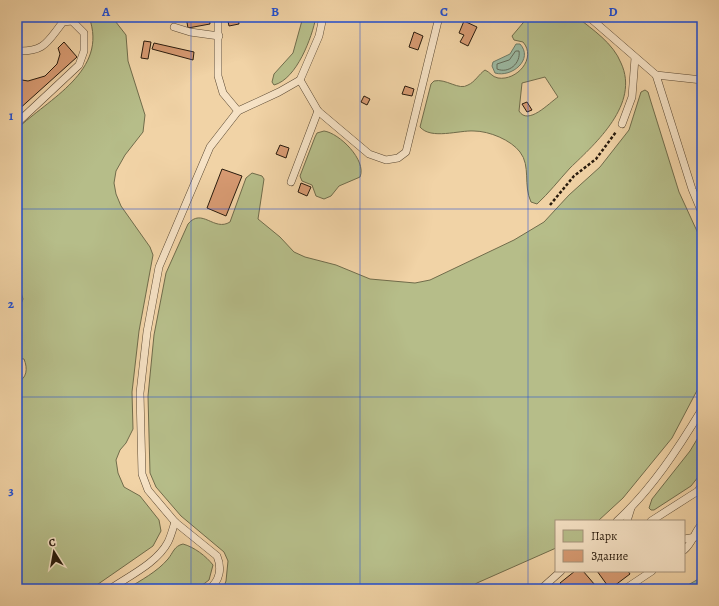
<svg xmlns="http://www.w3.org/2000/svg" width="719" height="606" viewBox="0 0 719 606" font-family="Alegreya,serif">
<rect width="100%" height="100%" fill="#f1d3a6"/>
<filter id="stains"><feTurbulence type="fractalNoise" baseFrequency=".005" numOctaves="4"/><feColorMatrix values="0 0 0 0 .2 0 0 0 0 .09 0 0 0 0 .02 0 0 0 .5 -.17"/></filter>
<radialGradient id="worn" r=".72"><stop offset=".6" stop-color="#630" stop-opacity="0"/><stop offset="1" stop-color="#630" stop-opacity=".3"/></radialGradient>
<!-- green -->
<g fill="#b6bd89" stroke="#706c4b" fill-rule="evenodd">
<path d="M89,17h23l14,18 2,26 17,54 -2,17 -18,23 -9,16 -2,12 2,11 5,12 29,41 3,8 -14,76 -7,61 1,37 -7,14 -6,7 -4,10 2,13 6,14 16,9 19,24 2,11 -8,15 -62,43h-74v-206c10,-5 11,-14 7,-24l-7,-1v-44l6,-15 -6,-20v-150c31,-30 92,-58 72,-112z"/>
<path d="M303,17h13c-4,20 -19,62 -42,68l-2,-3 2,-8 19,-21z"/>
<path d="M528,17h49c16,13 36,26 44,46 19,41 -25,80 -51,105 -11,12 -21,25 -33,36l-6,-2c-8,-17 0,-36 -11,-50 -9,-12 -31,-21 -46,-21 -15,-1 -43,9 -54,-4l11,-43 3,-3c12,-3 25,10 34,4 7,-3 11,-11 17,-15 5,2 7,7 13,8 19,3 39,-20 25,-36l-9,-2 -2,-4zM545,77l13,20c-9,6 -30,29 -39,14l3,-28z"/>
<path d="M645,90l3,2 3,10 28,90 23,50v139l-30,57 -49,60 -25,23h-42v27l-79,35 -9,6h-245l3,-8 2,-20 -4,-9 -43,-36 -25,-29 -6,-14 -2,-77 6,-61 12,-62 22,-49c14,-17 26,8 42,-2l16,-44 6,-5 10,3 2,3 -6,40 22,18 14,15 11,5 31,8 34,14 45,4 15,-3 84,-40 30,-18 25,-27 31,-28 29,-37 12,-38z"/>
<path d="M324,131c15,2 43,29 36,46l-21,9 -8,10 -7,3 -8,-3 -4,-11 -10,-4 -2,-5 15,-39 2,-4z"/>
<path d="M702,431v41l-11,14 -37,24h-3l-2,-2 3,-9 38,-48z"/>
<path d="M183,544c11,3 23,12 30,21l-4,15 -12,9h-70c14,-9 30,-17 41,-30 5,-6 6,-13 15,-15z"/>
</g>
<!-- water -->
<g fill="#9bb9a2" stroke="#6d7a66">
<path d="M516,44h4c14,15 -8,34 -25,29l-3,-7 1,-4 17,-8z"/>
<path d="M702,577v12h-21z"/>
</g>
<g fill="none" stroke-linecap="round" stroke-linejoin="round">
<!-- shore -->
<path stroke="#626a58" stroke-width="1" d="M516,51h3c2,12 -10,23 -22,18v-5l12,-4z"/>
</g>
<!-- building -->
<g fill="#d79a72" stroke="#291b0d">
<path d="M117,17h11l-10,4z"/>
<path d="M186,17h23l1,7 -22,4z"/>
<path d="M227,17h11l1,7 -10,2z"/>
<path d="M464,21l13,6 -9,19 -8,-4 4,-7 -5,-2z"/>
<path d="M414,32l9,4 -5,14 -9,-3z"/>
<path d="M144,41l7,1 -3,17 -7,-1z"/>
<path d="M64,42l13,15 -60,54v-36l5,5 6,1 17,-5 12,-12 3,-10 -2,-6z"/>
<path d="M154,43l40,9 -1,8 -41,-11z"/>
<path d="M405,86l9,3 -2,7 -10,-2z"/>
<path d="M364,96l6,3 -3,6 -6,-3z"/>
<path d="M527,102l5,8 -5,2 -5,-8z"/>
<path d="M280,145l9,3 -3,10 -10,-4z"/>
<path d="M222,169l20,7 -16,40 -19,-8z"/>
<path d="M301,183l10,4 -4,9 -9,-4z"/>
<path d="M575,571h8l12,14 -4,4h-26l-5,-6z"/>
<path d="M597,571h31l2,3 -20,15z"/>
</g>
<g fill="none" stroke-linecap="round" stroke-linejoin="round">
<defs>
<g id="service">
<path d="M218,17v59l5,17 15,18"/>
<path d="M589,17l67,58 36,114 10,24"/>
<path d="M174,27l16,5 29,4"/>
<path d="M17,51c28,1 30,-9 46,-29l9,-1 12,12v18l-5,14 -62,58"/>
<path d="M656,75l46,5"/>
<path d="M300,80l18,31 51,43 17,6 12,-2 8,-6 33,-135"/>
<path d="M622,124l10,-27 3,-39"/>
<path d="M291,182l27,-71"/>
<path d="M617,521c34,-31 61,-72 85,-112"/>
<path d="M627,521l4,-13"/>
<path d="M651,521l47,-30 4,-6"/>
<path d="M684,539l18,-3"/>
<path d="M684,550c9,-7 10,-18 18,-26"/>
<path d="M110,589c19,-13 47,-26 58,-47 3,-6 5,-14 7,-20"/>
<path d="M209,589c11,-8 13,-21 8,-33l-42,-34 -27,-32 -6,-16 -2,-81 7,-61 12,-65 51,-120 28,-36 41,-19 21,-12 19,-44 4,-19"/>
<path d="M541,589l20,-18"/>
<path d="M625,589l27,-18"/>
</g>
</defs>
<!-- service casing -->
<use href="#service" stroke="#5b4933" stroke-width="8"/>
<!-- path -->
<path stroke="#291b0d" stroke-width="2.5" stroke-dasharray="3 2" stroke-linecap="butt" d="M550,205l24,-29 22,-17 20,-27"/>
<!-- service -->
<use href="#service" stroke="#f6e2c5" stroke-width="7"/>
</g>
<!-- grid -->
<path fill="none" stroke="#1d4ed8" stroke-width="1" stroke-opacity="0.55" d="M191,17v572M360,17v572M528,17v572M17,209h685M17,397h685"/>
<!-- margin -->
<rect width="719" height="606" fill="none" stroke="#f1d3a6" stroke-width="44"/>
<!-- legend -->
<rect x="555" y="520" width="130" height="52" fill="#f6e2c5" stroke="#a4927b"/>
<rect x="563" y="530" width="20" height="12" fill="#b6bd89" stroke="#a4927b"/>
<text x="591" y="540" font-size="12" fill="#291b0d">Парк</text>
<rect x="563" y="550" width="20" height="12" fill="#d79a72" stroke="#a4927b"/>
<text x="591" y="560" font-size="12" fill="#291b0d">Здание</text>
<!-- north arrow -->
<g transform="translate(54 552) rotate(349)" stroke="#f6e2c5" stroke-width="3" paint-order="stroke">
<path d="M0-3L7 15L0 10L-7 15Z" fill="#291b0d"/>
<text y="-6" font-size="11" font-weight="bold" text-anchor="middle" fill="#291b0d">С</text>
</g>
<rect x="22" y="22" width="675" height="562" fill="none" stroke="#1d4ed8" stroke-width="1.5"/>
<g font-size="13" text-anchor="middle" font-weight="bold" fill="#1d4ed8">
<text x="106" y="16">A</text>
<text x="275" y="16">B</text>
<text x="444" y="16">C</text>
<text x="613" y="16">D</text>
<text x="11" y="120">1</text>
<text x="11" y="308">2</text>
<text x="11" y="495">3</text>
</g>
<rect width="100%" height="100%" filter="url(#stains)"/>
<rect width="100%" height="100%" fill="url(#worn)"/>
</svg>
